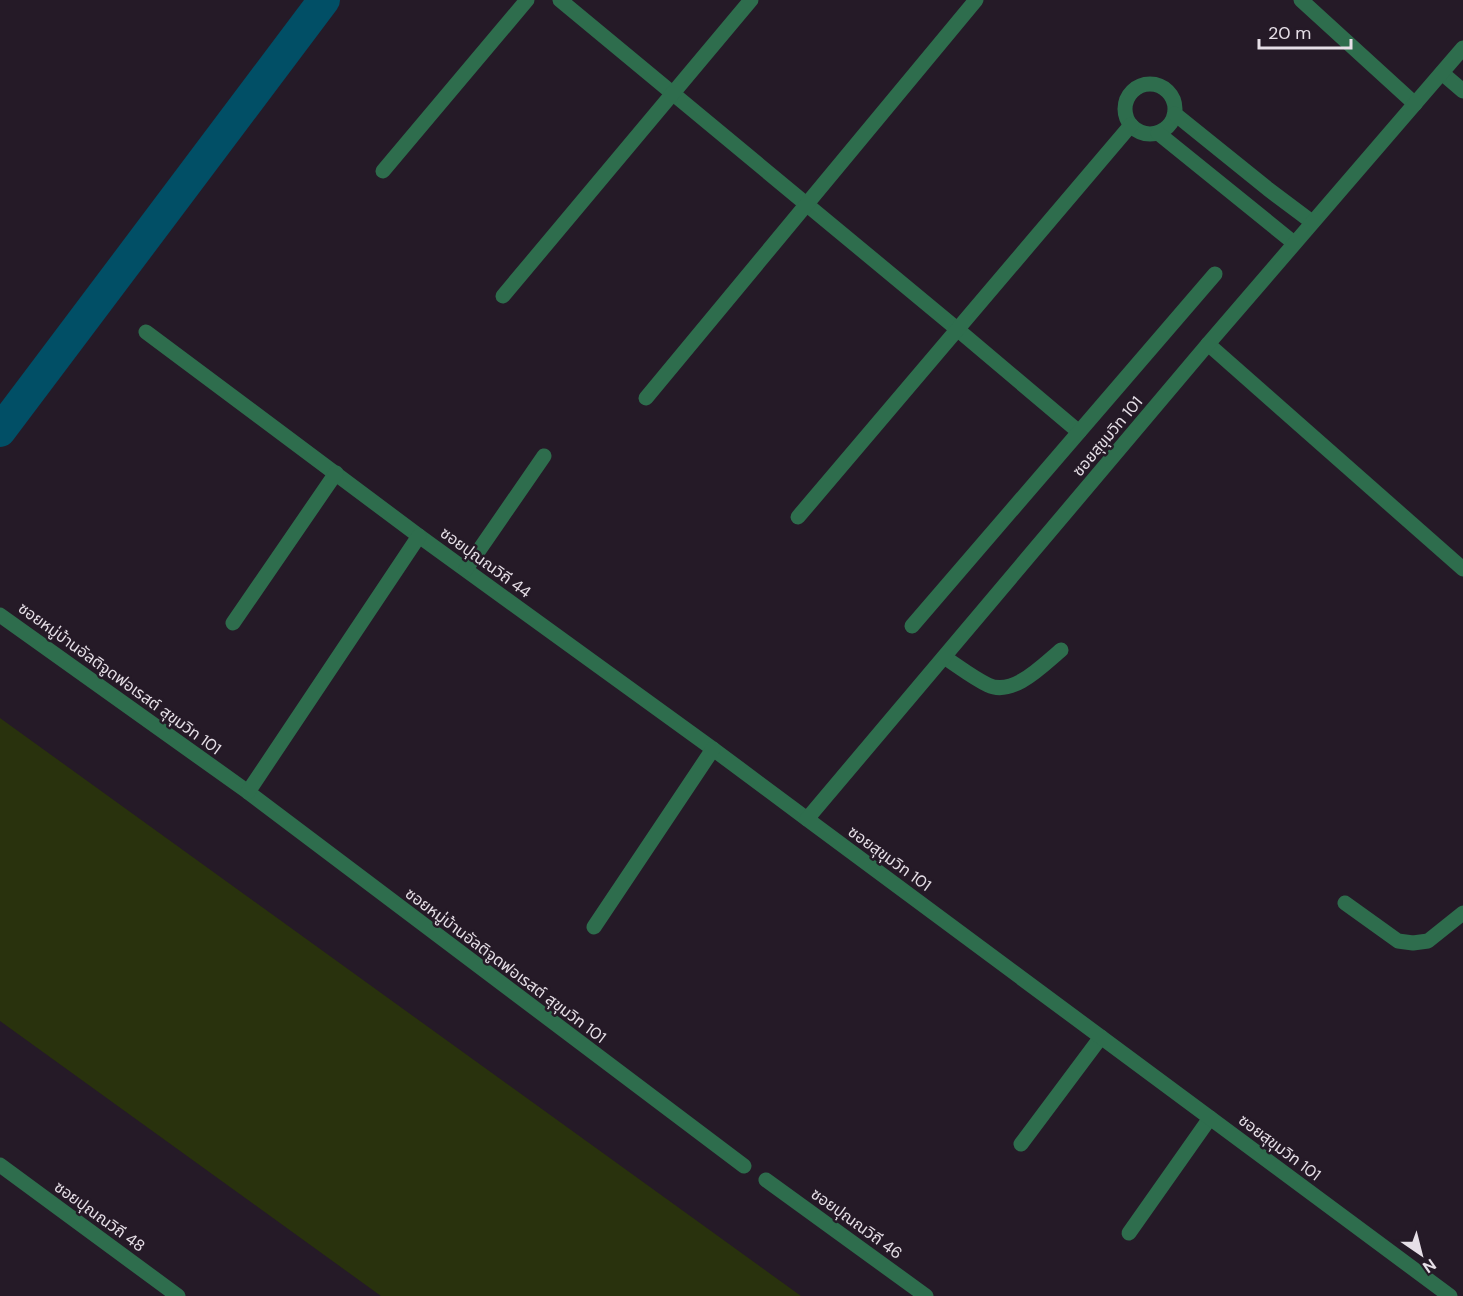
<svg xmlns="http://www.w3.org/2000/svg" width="1463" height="1296" viewBox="0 0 1463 1296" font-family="'DM Sans','Noto Sans Thai',sans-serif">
<rect width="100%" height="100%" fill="#251a27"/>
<!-- green -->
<path fill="#29320d" d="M0,718l801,578h-420l-381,-275z"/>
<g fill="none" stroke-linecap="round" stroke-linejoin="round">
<!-- canal -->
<path stroke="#014f66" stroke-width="32" d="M0,431l324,-431"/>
<!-- minor -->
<g stroke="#2e6d4d" stroke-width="15">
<path d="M560,0l397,329 122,103"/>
<path d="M1301,0l114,104"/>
<path d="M1442,73l21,18"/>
<circle cx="1150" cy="109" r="25"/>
<path d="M1175,114l93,75 44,33"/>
<path d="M1158,133l136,110"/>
<path d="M383,171l144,-171"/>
<path d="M503,296l248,-296"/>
<path d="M146,332l273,204 294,213 94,70"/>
<path d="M1208,344l255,225"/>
<path d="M646,398l330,-398"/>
<path d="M798,517l333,-392"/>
<path d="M466,569l78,-113"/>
<path d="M0,615l248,177 496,374"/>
<path d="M233,623l103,-150"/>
<path d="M912,626l303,-352"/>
<path d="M944,657c14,9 29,21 44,28 25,12 55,-20 73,-35"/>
<path d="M248,792l171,-256"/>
<path d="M1345,903l53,38 15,2 15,-2 35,-28"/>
<path d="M594,927l119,-178"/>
<path d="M1021,1144l80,-107"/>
<path d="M0,1165l178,131"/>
<path d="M766,1180l160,116"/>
<path d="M1129,1233l81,-115"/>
<path d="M1450,1296l-643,-477 401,-475 255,-296"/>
</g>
</g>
<g text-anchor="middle" stroke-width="5" stroke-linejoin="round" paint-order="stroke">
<!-- street labels -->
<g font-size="16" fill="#e6dfe7" stroke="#251a27">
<text transform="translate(1107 436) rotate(-50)" y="6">ซอยสุขุมวิท 101</text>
<text transform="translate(486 562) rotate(36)" y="6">ซอยปุณณวิถี 44</text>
<text transform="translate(120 678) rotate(36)" y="6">ซอยหมู่บ้านอัลติจูดฟอเรสต์ สุขุมวิท 101</text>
<text transform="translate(890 858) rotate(36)" y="6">ซอยสุขุมวิท 101</text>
<text transform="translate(506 965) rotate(37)" y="6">ซอยหมู่บ้านอัลติจูดฟอเรสต์ สุขุมวิท 101</text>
<text transform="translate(1280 1147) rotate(37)" y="6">ซอยสุขุมวิท 101</text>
<text transform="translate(100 1216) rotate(36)" y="6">ซอยปุณณวิถี 48</text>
<text transform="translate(857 1223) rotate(36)" y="6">ซอยปุณณวิถี 46</text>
</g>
</g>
<!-- north arrow -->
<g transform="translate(1421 1254) rotate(145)" stroke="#251a27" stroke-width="4.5" paint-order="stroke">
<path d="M0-4.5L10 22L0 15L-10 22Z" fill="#e6dfe7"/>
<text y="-9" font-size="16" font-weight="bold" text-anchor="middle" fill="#e6dfe7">N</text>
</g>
<!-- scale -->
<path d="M1259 39v9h92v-9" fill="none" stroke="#e6dfe7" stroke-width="3"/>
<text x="1268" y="39" font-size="18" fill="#e6dfe7" stroke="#251a27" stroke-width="4.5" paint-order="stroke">20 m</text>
</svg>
